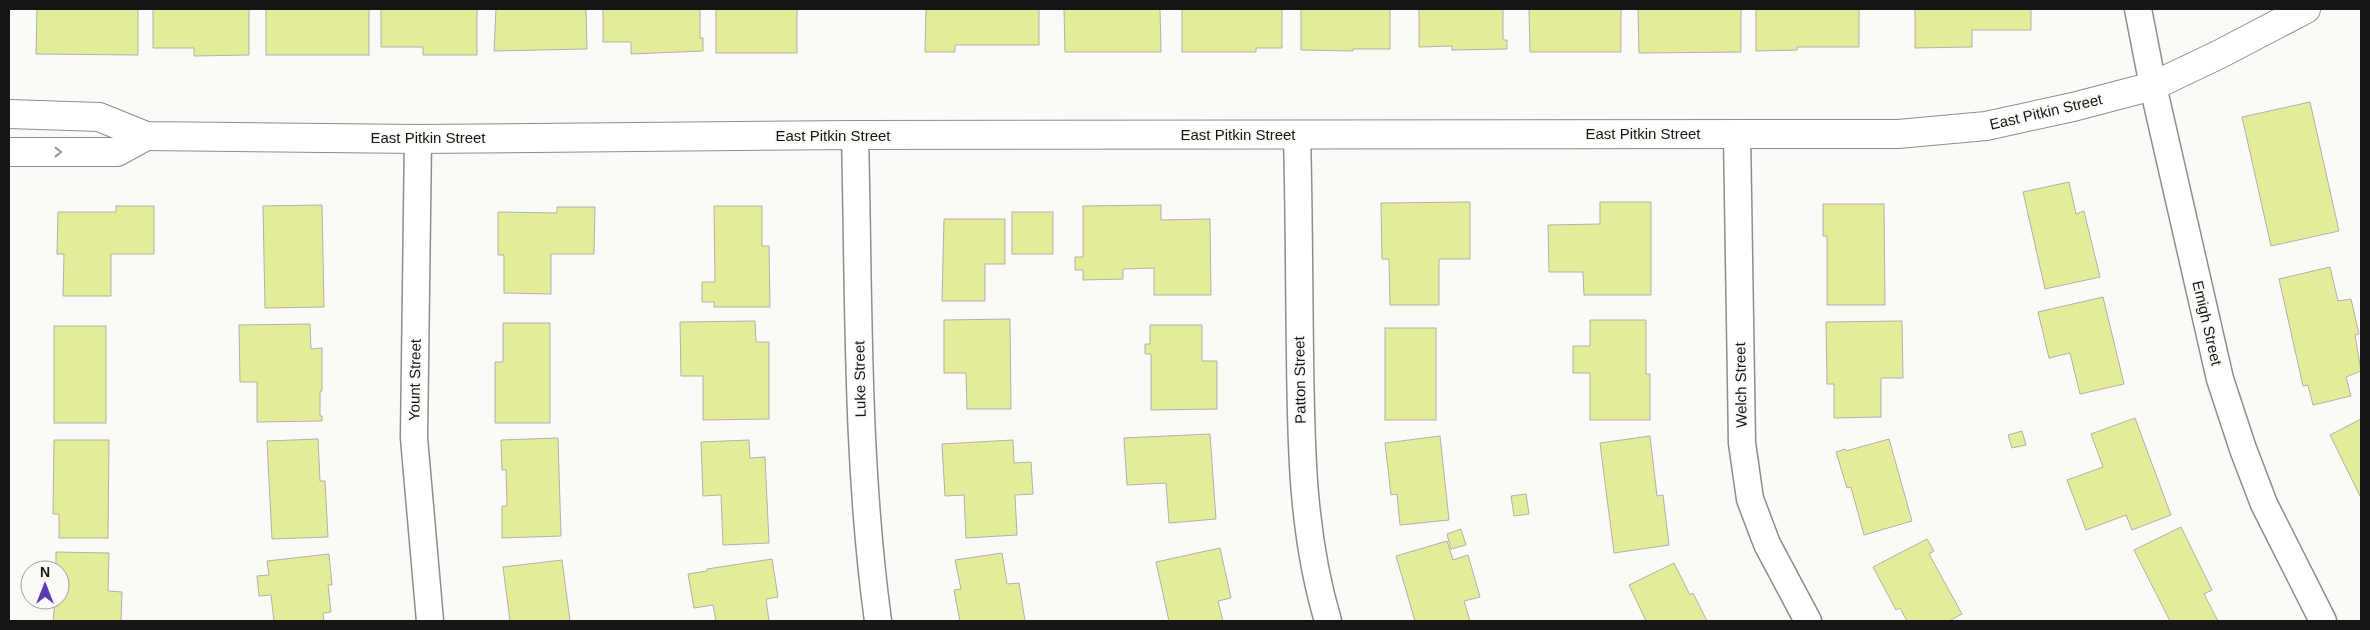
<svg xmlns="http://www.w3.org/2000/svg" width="2370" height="630" viewBox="0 0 2370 630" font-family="Helvetica,sans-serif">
<rect width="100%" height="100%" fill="#fafbf6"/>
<!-- building -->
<g fill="#e4ec99" stroke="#b0b1ac">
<path d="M37,9h101v46l-102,-1z"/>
<path d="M153,9h96v46l-55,1v-8h-41z"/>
<rect x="266" y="9" width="103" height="46"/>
<path d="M381,9h96v46h-54v-8h-42z"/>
<path d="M496,9h90l1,40 -93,2z"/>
<path d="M603,9h97v29h3v13l-72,3v-12h-28z"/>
<rect x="716" y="9" width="81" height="44"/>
<path d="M926,9h113v36h-84v7h-30z"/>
<path d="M1064,9h96l1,43h-96z"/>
<path d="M1182,9h100v39h-26v4h-74z"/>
<path d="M1301,9h89v40h-37v2l-52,-1z"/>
<path d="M1419,9h84v31h4v9l-55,1v-4l-33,1z"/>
<path d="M1529,9h92v43h-91z"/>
<path d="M1638,9h103v43l-102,1z"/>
<path d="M1756,9h103v38h-62v3l-41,1z"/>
<path d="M1915,9h116v21h-59v17l-57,1z"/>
<path d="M2310,102l29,129 -68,15 -29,-129z"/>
<path d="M2069,182l7,32 8,-3 16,66 -55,12 -22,-97z"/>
<path d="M1470,202v57h-31v46h-49l-1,-46h-7l-1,-56z"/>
<path d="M1600,202h51v93h-67l-1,-23h-34l-1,-47 52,-1z"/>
<path d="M1823,204h61l1,101h-58v-69h-4z"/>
<path d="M322,205l2,102 -59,1 -2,-102z"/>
<path d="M1161,205v15l49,-1 1,76h-57v-27l-31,1v10l-40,1v-10h-8v-13h8v-51z"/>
<path d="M116,206h38v48h-43v42h-48l1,-42h-7l1,-42h58z"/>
<path d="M714,206h48v40h7l1,61h-56v-5h-12v-20h13z"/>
<path d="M557,207h38l-1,47h-43v40l-47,-1v-38h-6v-43l59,1z"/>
<rect x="1012" y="212" width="41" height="42"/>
<path d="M944,219h61v45h-20v37h-43z"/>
<path d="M2330,267l8,34 13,-2 8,35 -4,1 6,36 -15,6 5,19 -38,9 -5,-20 -5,1 -24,-107z"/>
<path d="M2103,297l21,87 -44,10 -10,-41 -21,5 -11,-46z"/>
<path d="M1010,319l1,90h-44l-1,-36h-22v-53z"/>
<path d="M1590,320h56v54h4v46h-60v-47h-17v-27h17z"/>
<path d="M755,321l1,21h13v77l-66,1v-44h-22l-1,-54z"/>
<path d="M1902,321l1,57h-22v39l-47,1v-34h-7l-1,-62z"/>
<path d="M503,323h47v100h-55v-61h8z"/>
<path d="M310,324l1,25 11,-1v43h-2v25h2v5l-65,1v-40h-17l-1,-57z"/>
<path d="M1150,325h52v36h15v48l-66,1v-56h-6v-10h5z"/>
<rect x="54" y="326" width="52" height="97"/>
<rect x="1385" y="328" width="51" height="92"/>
<path d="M2135,418l36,97 -39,15 -6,-15 -40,15 -19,-50 36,-13 -12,-33z"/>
<path d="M2361,419v79l-31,-63z"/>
<path d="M2022,431l4,14 -14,3 -4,-13z"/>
<path d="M1210,434l6,85 -47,4 -3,-40 -39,2 -3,-47z"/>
<path d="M1440,436l9,84 -49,5 -3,-31 -6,1 -6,-52z"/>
<path d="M1650,436l7,60 6,-1 6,50 -55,8 -14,-110z"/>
<path d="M558,438l3,98 -59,2v-32h5l-1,-36h-4l-1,-30z"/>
<path d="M318,439l2,42h5l3,56 -56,2 -5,-98z"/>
<path d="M1889,439l23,82 -48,14 -13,-48 -4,1 -11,-36 9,-3 1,2z"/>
<path d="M54,440h55l-1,98h-49v-24h-6z"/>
<path d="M749,440l1,18 15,-1 4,86 -46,2 -2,-50 -18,1 -2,-54z"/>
<path d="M1013,440l1,23 17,-1 2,32 -18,1 2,40 -51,3 -2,-43 -19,1 -3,-52z"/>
<path d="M1526,494l3,20 -15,2 -3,-20z"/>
<path d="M2181,527l31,63 -8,4 14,27h-48l-36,-71z"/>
<path d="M1461,529l5,16 -15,4 -4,-15z"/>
<path d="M1927,539l7,12 -5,3 33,60 -13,7h-42l-7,-13 -4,2 -23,-43z"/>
<path d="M1447,541l6,19 15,-5 12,42 -16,4 6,20h-55l-19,-65z"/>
<path d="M1220,548l11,50 -13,3 5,20h-54l-13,-59z"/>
<path d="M56,552l53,1 -1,38 14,1 -1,29h-68l2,-21h5v-30h-4z"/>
<path d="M1002,553l5,31 12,-1 6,38h-65l-6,-31 7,-1 -6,-29z"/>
<path d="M329,554l3,31h-4l3,27 -8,1 1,8h-50l-3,-26 -12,1 -2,-20 12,-1 -2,-14z"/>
<path d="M772,559l6,38 -12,2 3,22h-53l-3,-16 -19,3 -6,-34 19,-3v-2z"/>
<path d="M562,560l8,61h-60l-7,-54z"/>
<path d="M1674,563l16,32 3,-2 14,28h-61l-17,-36z"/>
</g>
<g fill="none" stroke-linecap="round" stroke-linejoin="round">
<defs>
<g id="street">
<path d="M2138,9l15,77 67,293 23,70 21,55 59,117"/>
<path d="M1737,134l5,309 8,56 17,45 41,77"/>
<path d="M855,135c4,162 1,325 23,486"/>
<path d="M1297,135c2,73 2,147 3,220 1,91 2,179 28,266"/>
<path d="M418,139l-4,299 16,183"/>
</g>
<g id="secondary">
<path d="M9,114l90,3 47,19 272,3 437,-4 1043,-1 88,-8 87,-19 80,-21 67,-32 86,-45"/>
<path d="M9,152h108l29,-16"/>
</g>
</defs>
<!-- street casing -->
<use href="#street" stroke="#8d8e89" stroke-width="29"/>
<!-- secondary casing -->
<use href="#secondary" stroke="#8d8e89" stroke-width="30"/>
<!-- street -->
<use href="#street" stroke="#fff" stroke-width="26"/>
<!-- secondary -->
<use href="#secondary" stroke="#fff" stroke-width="28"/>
</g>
<!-- one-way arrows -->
<defs><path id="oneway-chevron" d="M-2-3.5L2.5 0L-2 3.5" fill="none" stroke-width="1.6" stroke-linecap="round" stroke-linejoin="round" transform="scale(1.25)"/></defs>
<use stroke="#969695" href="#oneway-chevron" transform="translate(58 152)"/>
<g text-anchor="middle" stroke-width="4" stroke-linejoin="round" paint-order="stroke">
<!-- street labels -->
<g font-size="15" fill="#161614" stroke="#fafbf6">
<text transform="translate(2046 112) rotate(-13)" y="5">East Pitkin Street</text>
<text x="1643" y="139">East Pitkin Street</text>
<text x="1238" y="140">East Pitkin Street</text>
<text x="833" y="141">East Pitkin Street</text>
<text x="428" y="143">East Pitkin Street</text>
<text transform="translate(2207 323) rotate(77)" y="5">Emigh Street</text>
<text transform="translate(860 379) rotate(-91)" y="5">Luke Street</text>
<text transform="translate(415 380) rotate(-89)" y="5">Yount Street</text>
<text transform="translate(1300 380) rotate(-91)" y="5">Patton Street</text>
<text transform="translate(1741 385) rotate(-91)" y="5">Welch Street</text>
</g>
</g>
<!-- border -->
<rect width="2370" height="630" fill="none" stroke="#161614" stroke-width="20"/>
<!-- north arrow -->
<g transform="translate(45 585)"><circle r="24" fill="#fafbf6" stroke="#9f9f9c"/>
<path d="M0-4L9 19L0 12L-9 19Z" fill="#5b3cb4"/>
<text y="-8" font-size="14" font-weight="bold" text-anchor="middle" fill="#161614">N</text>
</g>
</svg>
